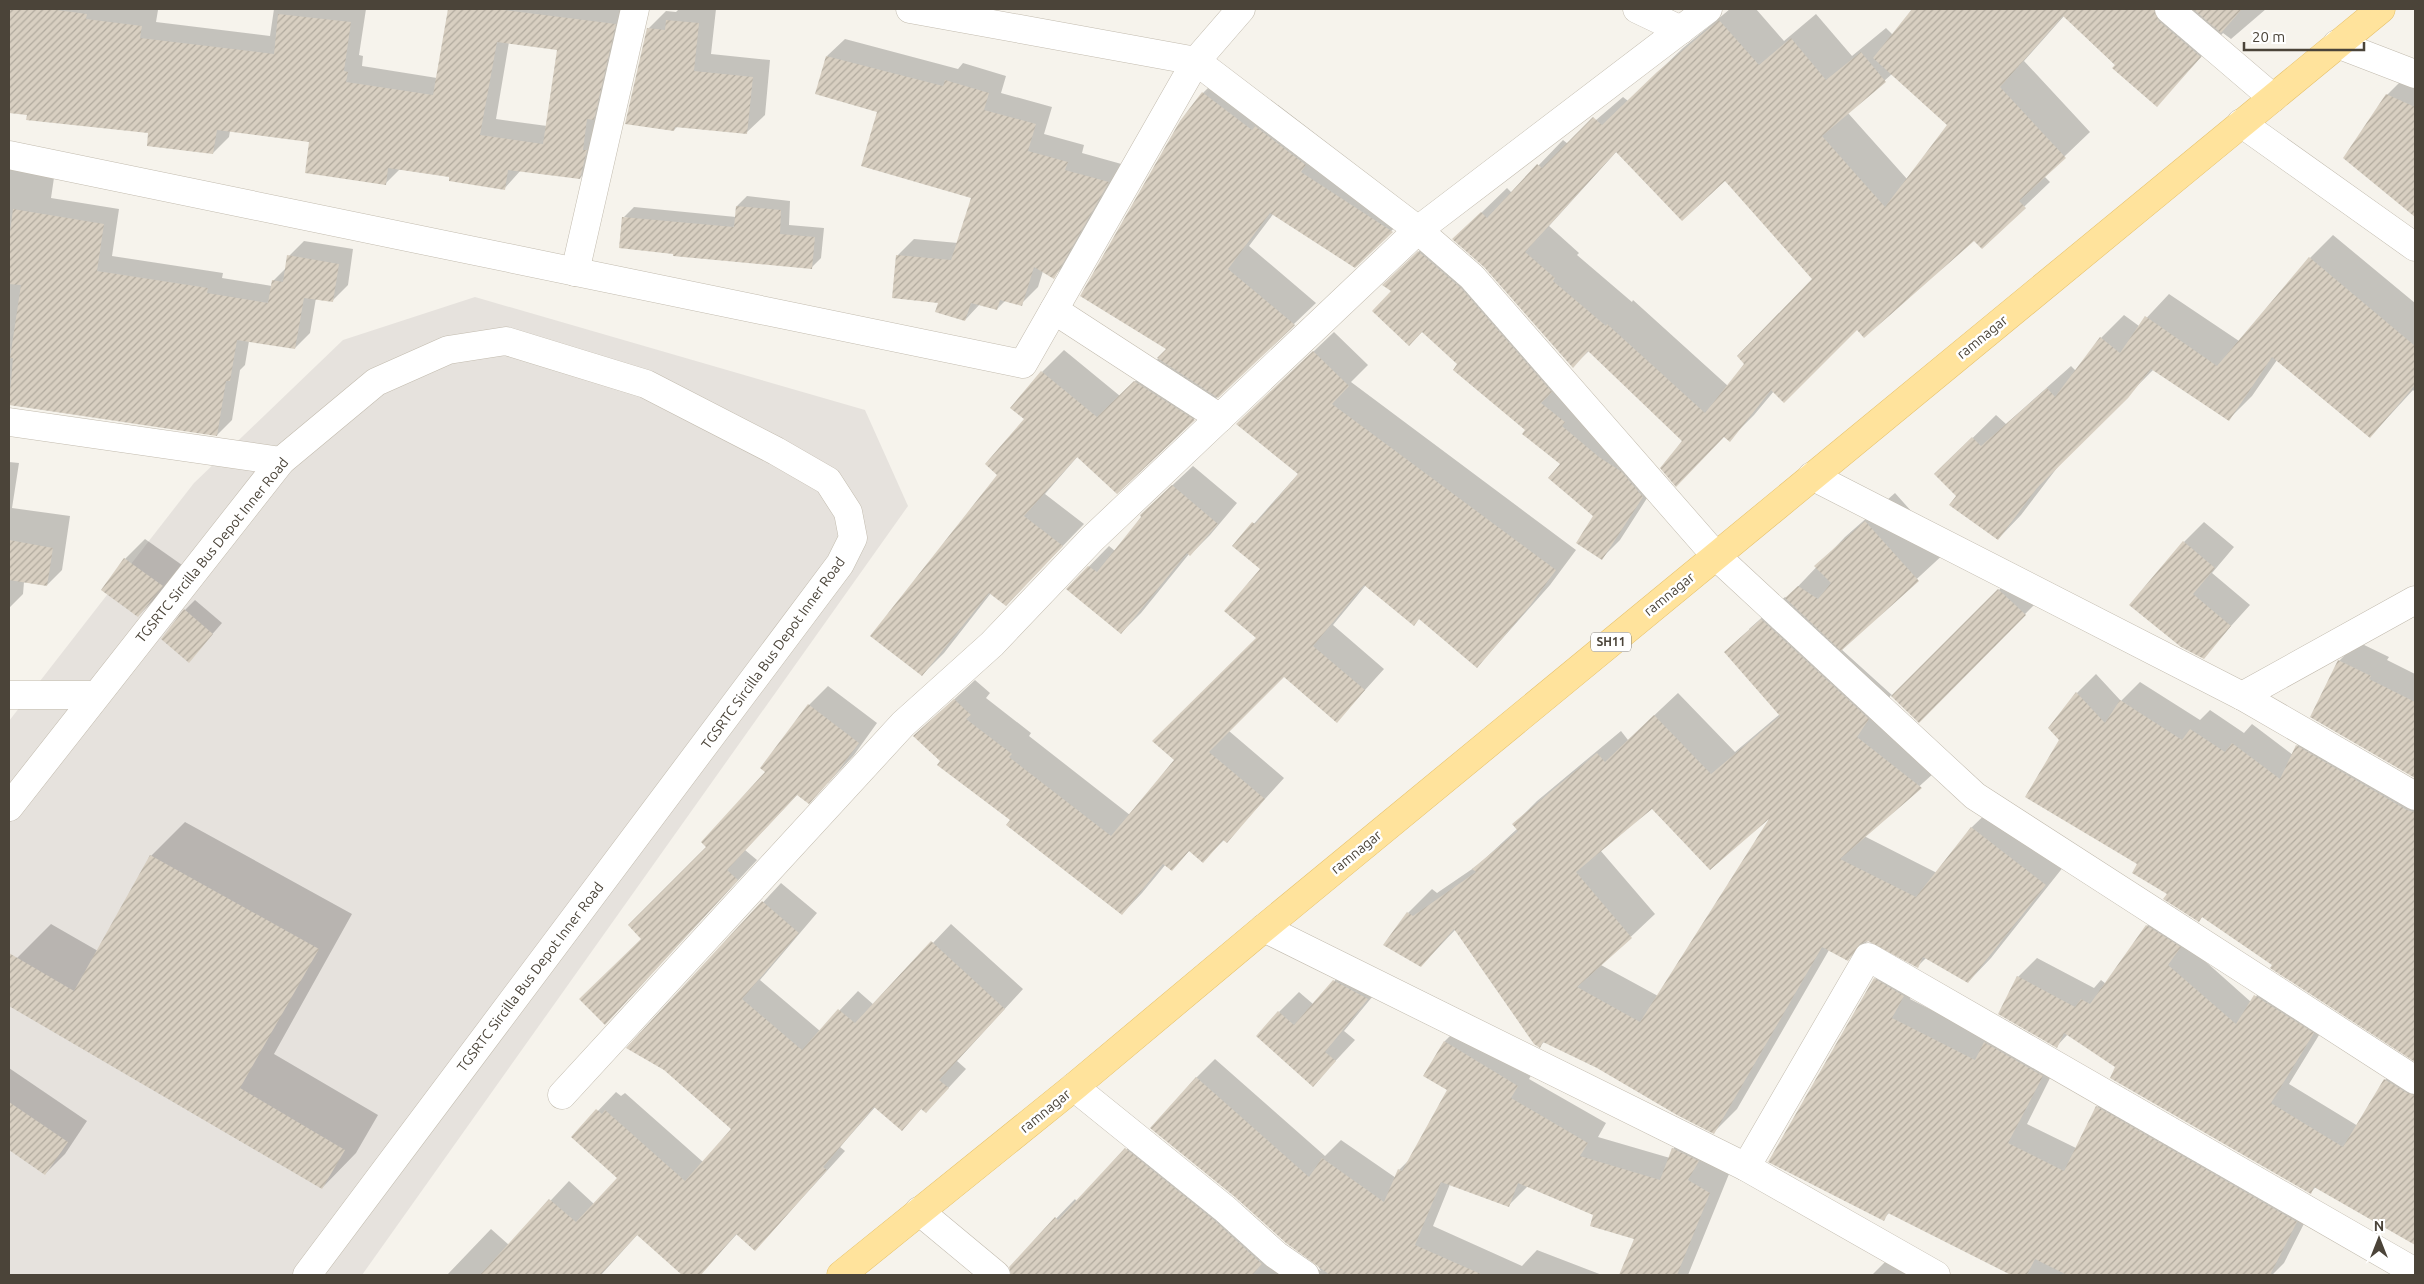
<svg xmlns="http://www.w3.org/2000/svg" width="2424" height="1284" viewBox="0 0 2424 1284" font-family="Ubuntu,sans-serif">
<defs>
<pattern id="building-hatch" width="6" height="6" patternUnits="userSpaceOnUse" patternTransform="scale(1.25)"><rect width="6" height="6" fill="#d8cfc1"/><path d="M-1 1l2-2M0 6l6-6M5 7l2-2" fill="none" stroke="#b1aa9e"/></pattern>
</defs>
<rect width="100%" height="100%" fill="#f6f3ec"/>
<!-- industrial -->
<path fill="#e6e2dd" d="M475,297l390,113 43,96 -546,769h-353v-554l185,-238 149,-143z"/>
<!-- shadow -->
<g fill="#0003" fill-rule="evenodd">
<path d="M9,9h135l14,1 -2,12 114,14 4,-27h92l-7,46 4,1 -1,10 75,12 12,-69h182l-35,153 -16,16 -59,-8 -17,19 -53,-13 -50,-8 -16,16 -75,-43 -80,-10 -1,6 -16,16 -63,-21 -141,-20zM509,42l49,7 -11,77 -51,-7z"/>
<path d="M679,9h37l-5,45 59,6 -5,55 -18,17 -69,-6 -4,4 -26,-101 18,-18 10,1z"/>
<path d="M1730,9h26l28,32 32,-27 36,42 34,-28 7,7 20,-26h353l-35,30 -8,-6 -66,72 -93,-89 -40,45 66,71 -46,44 6,6 -68,65 -8,-7 -200,151 -20,24 -25,25 -5,-4 -40,5 -95,-90 -16,15 -88,-100 -31,-27 53,-51 5,5 51,-53 5,4 55,-47 5,4 55,-53zM1892,74l56,51 -41,54 -59,-66zM1617,151l108,28 89,100 -86,107 -95,-86 -1,2 -55,-47 2,-2 -30,-27z"/>
<path d="M845,39l113,30 5,-6 43,13 -5,17 51,14 -8,27 40,11 -2,8 43,12 -55,95 -17,17 -10,-6 -5,16 -17,17 -15,-4 -9,9 -17,-5 -15,16 -25,-18 -43,-46 17,-17 44,4 15,-46 -95,-86 -51,-55z"/>
<path d="M2413,69l2,1v145l-70,-57 42,-63z"/>
<path d="M1224,72l50,37 4,-4 49,38 -6,7 92,60 -58,56 -81,-53 -25,33 67,57 -122,116 -116,37 -33,38 39,30 -78,81 -15,-12 -47,60 -22,22 77,-200 27,-56 16,-47 22,-22 56,46 48,-47 35,-256z"/>
<path d="M9,164l46,7 -4,27 68,11 -7,47 111,17 -1,5 50,8 1,-5 14,-14 2,-11 15,-15 49,8 -5,36 -15,15 -17,-2 -6,35 -15,15 -46,-7 -4,24 -5,5 -8,50 -15,15 -208,-31z"/>
<path d="M747,196l43,5 -1,24 35,3 -3,30 -10,10 -187,-51 10,-10 102,10 1,-11z"/>
<path d="M1437,234l223,244 -40,62 -18,18 -8,-42 -32,-52 -103,-100 -66,-73 9,-23z"/>
<path d="M2333,235l82,68v89l-2,-2 -43,47 -93,-77 -25,36 -24,24 -74,-51 -94,95 -39,51 -23,24 -62,-65 60,-59 10,9 65,-58 5,5 25,-33 23,-23 15,11 30,-32 70,47 71,-83z"/>
<path d="M1334,332l34,33 -17,17 225,168 -26,35 -73,82 -57,-49 -54,-33 -33,40 51,44 -47,52 -53,-45 -55,55 55,47 -57,63 -3,-1 -21,21 -13,-11 -18,19 -6,-5 -24,29 -20,21 -207,-178 60,-56 15,13 -4,5 45,35 -2,3 101,79 46,-55 82,-122 4,-69 -28,-23 65,-73 -41,-69z"/>
<path d="M9,462l10,1 -7,45 58,8 -8,54 -15,15 -23,-3 -1,12 -14,14z"/>
<path d="M1193,466l44,37 -27,32 -20,20 -1,-1 -48,59 -20,20 -54,-44 42,-43 6,5 47,-56z"/>
<path d="M1895,493l52,58 -106,98 52,47 126,-126 26,24 -126,127 -28,-26 -12,18 65,51 -80,72 73,37 35,-46 24,-23 72,57 -77,97 -23,24 -42,-24 -8,8 -49,-26 -22,20 -18,-10 -92,159 -23,23 -117,-65 -52,-26 -5,5 -84,-117 -35,37 -36,-22 23,-31 24,-24 5,4 41,-28 39,-36 -3,-5 23,-23 84,-70 7,9 50,-47 57,59 45,-38 -31,-85 36,-32 2,1 58,-61zM1652,807l121,7 -115,182 -57,-31 54,-51 -55,-64z"/>
<path d="M2204,522l30,25 -22,26 38,32 -47,52 -19,-115z"/>
<path d="M145,539l37,26 -24,31 -20,20 -35,-26 22,-31z"/>
<path d="M195,600l27,23 -33,38 -4,-51z"/>
<path d="M2358,642l31,15 -2,3 28,14v103l-104,-60 28,-56z"/>
<path d="M2096,674l25,27 19,-19 60,38 10,-10 34,23 8,-9 41,31 4,-9 19,-19 99,57v276l-143,-92 2,-3 -71,-49 -4,4 -60,-56 -78,-124 -11,-12 27,-35z"/>
<path d="M828,686l49,37 -23,32 -26,28 -30,11 -53,56 12,10 -152,164 37,-86 66,-91 59,-75 42,-67z"/>
<path d="M185,822l167,92 -78,140 104,61 -22,38 -34,35 -313,-183v-33l8,-14 34,-34 47,27 53,-95z"/>
<path d="M781,883l36,30 -57,67 60,51 38,-40 16,14 77,-81 72,65 -66,72 9,8 -40,43 -4,-4 -20,21 -26,-23 -36,41 5,4 -90,99 -18,-16 -37,41h-16l-46,-41 -37,41h-154l44,-46 18,16 60,-64 25,23 25,-26 -46,-41 43,-45 5,4 4,-3 78,69 30,-33 -68,-60 -37,-21z"/>
<path d="M2166,906l21,39 64,57 23,-26 58,38 -43,70 69,42 27,-46 19,-20 11,7v176l-99,-56 -5,5 -243,-158 -11,12 -39,-69 19,-19 57,30 7,-8 5,4 41,-58z"/>
<path d="M1354,960l33,19 -43,52 11,9 -42,45 -34,-73 20,-20 14,12z"/>
<path d="M1894,960l28,16 -12,23 79,40 72,17 -34,68 49,24 21,-41 19,-19 199,114 -31,61 -12,12h-253l-129,-63 -7,7 -8,-240z"/>
<path d="M1464,1022l72,45 -7,12 77,44 -8,14 72,21 3,-9 19,-19 37,44 -41,101h-68l16,-37 -41,-23 -67,-29 -19,19 -59,-21 -17,42 89,40 15,-16 65,25h-417l-29,-23 -21,23h-87l-25,-22 52,-54 2,3 68,-72 141,119 35,22 -125,-193 19,-19 110,97 16,-16 55,38 3,-8 10,-10 39,-70 -24,-15 21,-34z"/>
<path d="M9,1068l78,53 -22,33 -20,20 -36,-25z"/>
<path d="M1892,1255l29,20h-49z"/>
</g>
<!-- building -->
<g fill="url(#building-hatch)" fill-rule="evenodd">
<path d="M9,9h40l38,5 -1,5 56,7 -2,12 134,16 4,-40 73,8 -7,49 4,1 -2,10 87,13 15,-86h48l120,15 -22,96 -7,-1 -4,31h4l-7,29 -72,-9 -3,20 -56,-9v-4l-61,-9 -2,17 -81,-12 4,-31 -92,-12 -4,24 -66,-8 1,-13 -122,-13 1,-5 -18,-2zM497,42l60,8 -14,94 -63,-9z"/>
<path d="M1912,9h242l5,12 42,36 -44,50 -45,-39 3,-3 -52,-49 -63,71 66,71 -47,43 7,7 -44,41 -8,-8 -110,97 -7,-8 -73,73 -13,-13 -41,52 -6,-5 -48,50 -16,-19 22,-27 -94,-90 -15,17 -89,-101 -32,-28 29,-27 6,6 50,-54 5,4 51,-51 9,8 55,-53 62,-52 40,45 32,-27 35,42 35,-28 25,30 -64,54 63,71 62,-82 -74,-67zM1616,152l66,69 43,-40 87,98 -75,77 7,8 -39,49 -98,-89 -1,2 -53,-45 2,-3 -30,-26z"/>
<path d="M2193,9h49l-21,24z"/>
<path d="M666,20l33,3 -5,48 59,6 -6,57 -72,-7 -1,4 -49,-7 22,-96 18,2z"/>
<path d="M826,56l117,30 2,-6 44,13 -5,17 52,14 -8,27 40,11 -3,8 44,12 -55,97 -20,-12 -12,39 -22,-6 -3,10 -26,-7 -6,18 -30,-9 3,-9 -46,-5 4,-43 55,5 20,-62 -110,-32 16,-54 -62,-18z"/>
<path d="M1202,92l50,38 3,-4 51,39 -5,7 92,60 -38,36 -85,-55 -42,56 67,56 -77,73 -61,-40 9,-9 -86,-53 100,-175z"/>
<path d="M2386,94l29,13v110l-72,-59z"/>
<path d="M736,206l45,4 -1,24 35,3 -3,32 -139,-13v-2l-54,-6 3,-31 112,10z"/>
<path d="M13,209l91,15 -7,47 111,17 -1,5 61,10 4,-23 11,2 4,-27 52,9 -6,38 -29,-4 -9,51 -58,-9 -7,41h-4l-9,55 -208,-31 4,-47h-3l11,-73 -12,-1v-44z"/>
<path d="M1418,251l43,37 91,104 -11,11 24,19 -3,4 37,31 23,15 21,25 -41,63 -26,-17 17,-27 -45,-38 12,-14 -38,-30 3,-4 -72,-60 4,-6 -35,-32 -13,14 -37,-35 19,-20 -9,-6z"/>
<path d="M2309,257l106,89v39l-45,53 -98,-81 -43,64 -78,-52 -23,29 -91,90 -39,52 -49,-35 7,-9 -22,-22 38,-37 9,9 66,-58 8,9 45,-60 20,16 25,-37 72,50z"/>
<path d="M1313,351l36,35 -17,18 224,166 -27,37 -52,61 -58,-49 -5,7 -50,-41 -51,61 52,44 -28,33 -53,-46 -75,75 56,47 -38,44 -4,-3 -20,23 -14,-12 -17,20 -9,-7 -41,51 -116,-90 4,-5 -73,-55 3,-4 -27,-25 41,-37 17,16 -5,4 46,35 -3,3 102,79 63,-76 -22,-19 104,-103 -32,-27 36,-42 -28,-23 20,-24 3,2 43,-50 -62,-50z"/>
<path d="M1041,371l56,46 37,-36 61,39 -78,74 -40,-37 -53,59 39,30 -57,60 -17,-13 -67,83 -52,-40 127,-161 -12,-11 39,-45 -14,-11z"/>
<path d="M1172,485l46,39 -28,32 -3,-3 -66,81 -55,-45 22,-23 9,6 44,-55 -1,-2z"/>
<path d="M1865,521l54,60 -78,70 -56,-53 13,-12 20,13 13,-16 -17,-17z"/>
<path d="M9,540l44,8 -6,38 -38,-6z"/>
<path d="M2183,541l32,27 -22,26 38,32 -27,33 -23,-12 -52,-42z"/>
<path d="M124,558l39,28 -25,31 -37,-27z"/>
<path d="M1998,589l28,26 -107,108 -28,-27z"/>
<path d="M184,609l29,25 -24,29 -28,-24z"/>
<path d="M1761,619l108,100 -12,18 65,51 -82,71 76,38 55,-70 75,58 -78,98 -45,-26 -5,11 -50,-27 -8,3 -12,17 -26,-14 -108,187 -37,-19 -80,-47 -54,-26 -3,6 -6,-4 -80,-115 -33,38 -38,-22 24,-33 6,4 63,-44 -4,-3 46,-38 -6,-7 85,-71 8,9 49,-47 57,59 69,-58 -56,-64zM1652,809l58,61 59,-51 -129,203 -63,-35 55,-49 -56,-66z"/>
<path d="M2338,660l33,16 -2,3 46,23v76l-105,-61z"/>
<path d="M2076,692l29,31 15,-23 62,40 8,-11 35,23 7,-9 48,36 16,-34 111,65 8,2v250l-145,-94 2,-3 -70,-48 -3,5 -36,-23 4,-5 -35,-21 5,-9 -112,-67 34,-57 -11,-12z"/>
<path d="M808,704l51,39 -24,32 -26,29 -12,-9 -70,75 11,10 -133,145 -26,-26 62,-60 -13,-14 78,-78 -5,-5 64,-70 -5,-4z"/>
<path d="M150,855l169,94 -79,139 105,62 -23,39 -313,-183v-53l65,38z"/>
<path d="M762,901l37,32 -57,66 60,51 36,-41 17,14 76,-82 74,68 -66,71 10,8 -23,25 -5,-4 -19,22 -28,-24 -51,60 4,3 -72,81 -19,-17 -35,41h-19l-45,-40 -37,40h-120l69,-76 27,23 41,-44 -46,-41 25,-28 6,5 3,-4 80,71 46,-52 -67,-59 -38,-22z"/>
<path d="M2146,925l35,22 -13,18 68,59 18,-29 60,38 -43,70 72,44 41,-68 23,14 8,2v150l-101,-58 -3,7 -201,-116 5,-11 -51,-34 -7,15 -59,-34 19,-38 58,31 6,-8 9,5z"/>
<path d="M1874,978l30,18 -12,22 83,42 9,-18 59,34 -35,67 56,28 32,-65 201,116 -27,53h-203l-32,-16 -8,16h-16l-123,-62 -4,8 -116,-59z"/>
<path d="M1333,980l35,19 -43,53 11,9 -23,26 -57,-51 22,-25 16,14z"/>
<path d="M1444,1041l74,45 -7,12 77,45 -8,13 80,24 12,-32 27,13 -11,19 22,13 -33,82h-58l15,-36 -44,-13 3,-11 -75,-32 -9,24 -68,-25 -26,63 68,30h-153l-44,-32 -51,-46 -85,-69 46,-51 113,100 13,-19 62,44 14,-33 4,2 45,-81 -24,-14z"/>
<path d="M9,1102l59,40 -23,33 -36,-25z"/>
<path d="M1125,1148l90,73 47,43 -10,11h-241l-2,-8 46,-50 3,3z"/>
</g>
<g fill="none" stroke-linecap="round" stroke-linejoin="round">
<defs>
<g id="minor">
<path d="M910,9l286,52 222,169 54,47 244,279 259,240 440,284"/>
<path d="M1637,9l44,21"/>
<path d="M2169,9l104,89"/>
<path d="M2337,44l78,30"/>
<path d="M2241,123l174,124"/>
<path d="M9,155l1014,209 173,-303 45,-52"/>
<path d="M575,272l60,-263"/>
<path d="M1054,310l166,108"/>
<path d="M9,422l272,39"/>
<path d="M1812,476l430,220 173,100"/>
<path d="M9,695h87"/>
<path d="M2242,696l173,-96"/>
<path d="M9,807l272,-346 95,-79 72,-32 58,-9 140,43 130,67 52,30 20,31 5,26 -13,26 -533,711"/>
<path d="M1264,928l482,239 190,108"/>
<path d="M1074,1087l151,122 51,46 29,20"/>
<path d="M562,1095l341,-371 89,-80 100,-105 326,-309 290,-221"/>
<path d="M1746,1167l122,-210 547,315"/>
<path d="M919,1211l77,64"/>
</g>
<path id="primary" d="M841,1275l233,-188 190,-159 1117,-919"/>
</defs>
<!-- minor casing -->
<use href="#minor" stroke="#c2bbae" stroke-width="29"/>
<!-- primary casing -->
<use href="#primary" stroke="#e6c16a" stroke-width="29"/>
<!-- minor -->
<use href="#minor" stroke="#fff" stroke-width="28"/>
<!-- primary -->
<use href="#primary" stroke="#ffe39c" stroke-width="28"/>
</g>
<g text-anchor="middle" stroke-width="5" stroke-linejoin="round" paint-order="stroke">
<!-- shield labels -->
<rect fill="#fff" stroke="#817c74" stroke-width="1" x="1591" y="632.5" width="40" height="19" rx="4"/>
<g font-size="12" font-weight="bold" fill="#4b4439">
<text x="1611" y="646">SH11</text>
</g>
<!-- street labels -->
<g font-size="14" fill="#4b4439" stroke="#fff">
<text transform="translate(1982 337) rotate(-39)" y="5">ramnagar</text>
<text transform="translate(212 550) rotate(-51)" y="5">TGSRTC Sircilla Bus Depot Inner Road</text>
<text transform="translate(1669 594) rotate(-39)" y="5">ramnagar</text>
<text transform="translate(773 653) rotate(-54)" y="5">TGSRTC Sircilla Bus Depot Inner Road</text>
<text transform="translate(1356 852) rotate(-39)" y="5">ramnagar</text>
<text transform="translate(530 977) rotate(-53)" y="5">TGSRTC Sircilla Bus Depot Inner Road</text>
<text transform="translate(1045 1111) rotate(-39)" y="5">ramnagar</text>
</g>
</g>
<!-- border -->
<rect width="2424" height="1284" fill="none" stroke="#4b4439" stroke-width="20"/>
<!-- north arrow -->
<g transform="translate(2379 1239)" stroke="#ffffff" stroke-width="4" paint-order="stroke">
<path d="M0-4L9 19L0 12L-9 19Z" fill="#4b4439"/>
<text y="-8" font-size="14" font-weight="bold" text-anchor="middle" fill="#4b4439">N</text>
</g>
<!-- scale -->
<path d="M2244 42v8h120v-8" fill="none" stroke="#4b4439" stroke-width="2.5"/>
<text x="2252" y="42" font-size="15" fill="#4b4439" stroke="#ffffff" stroke-width="4" paint-order="stroke">20 m</text>
</svg>
